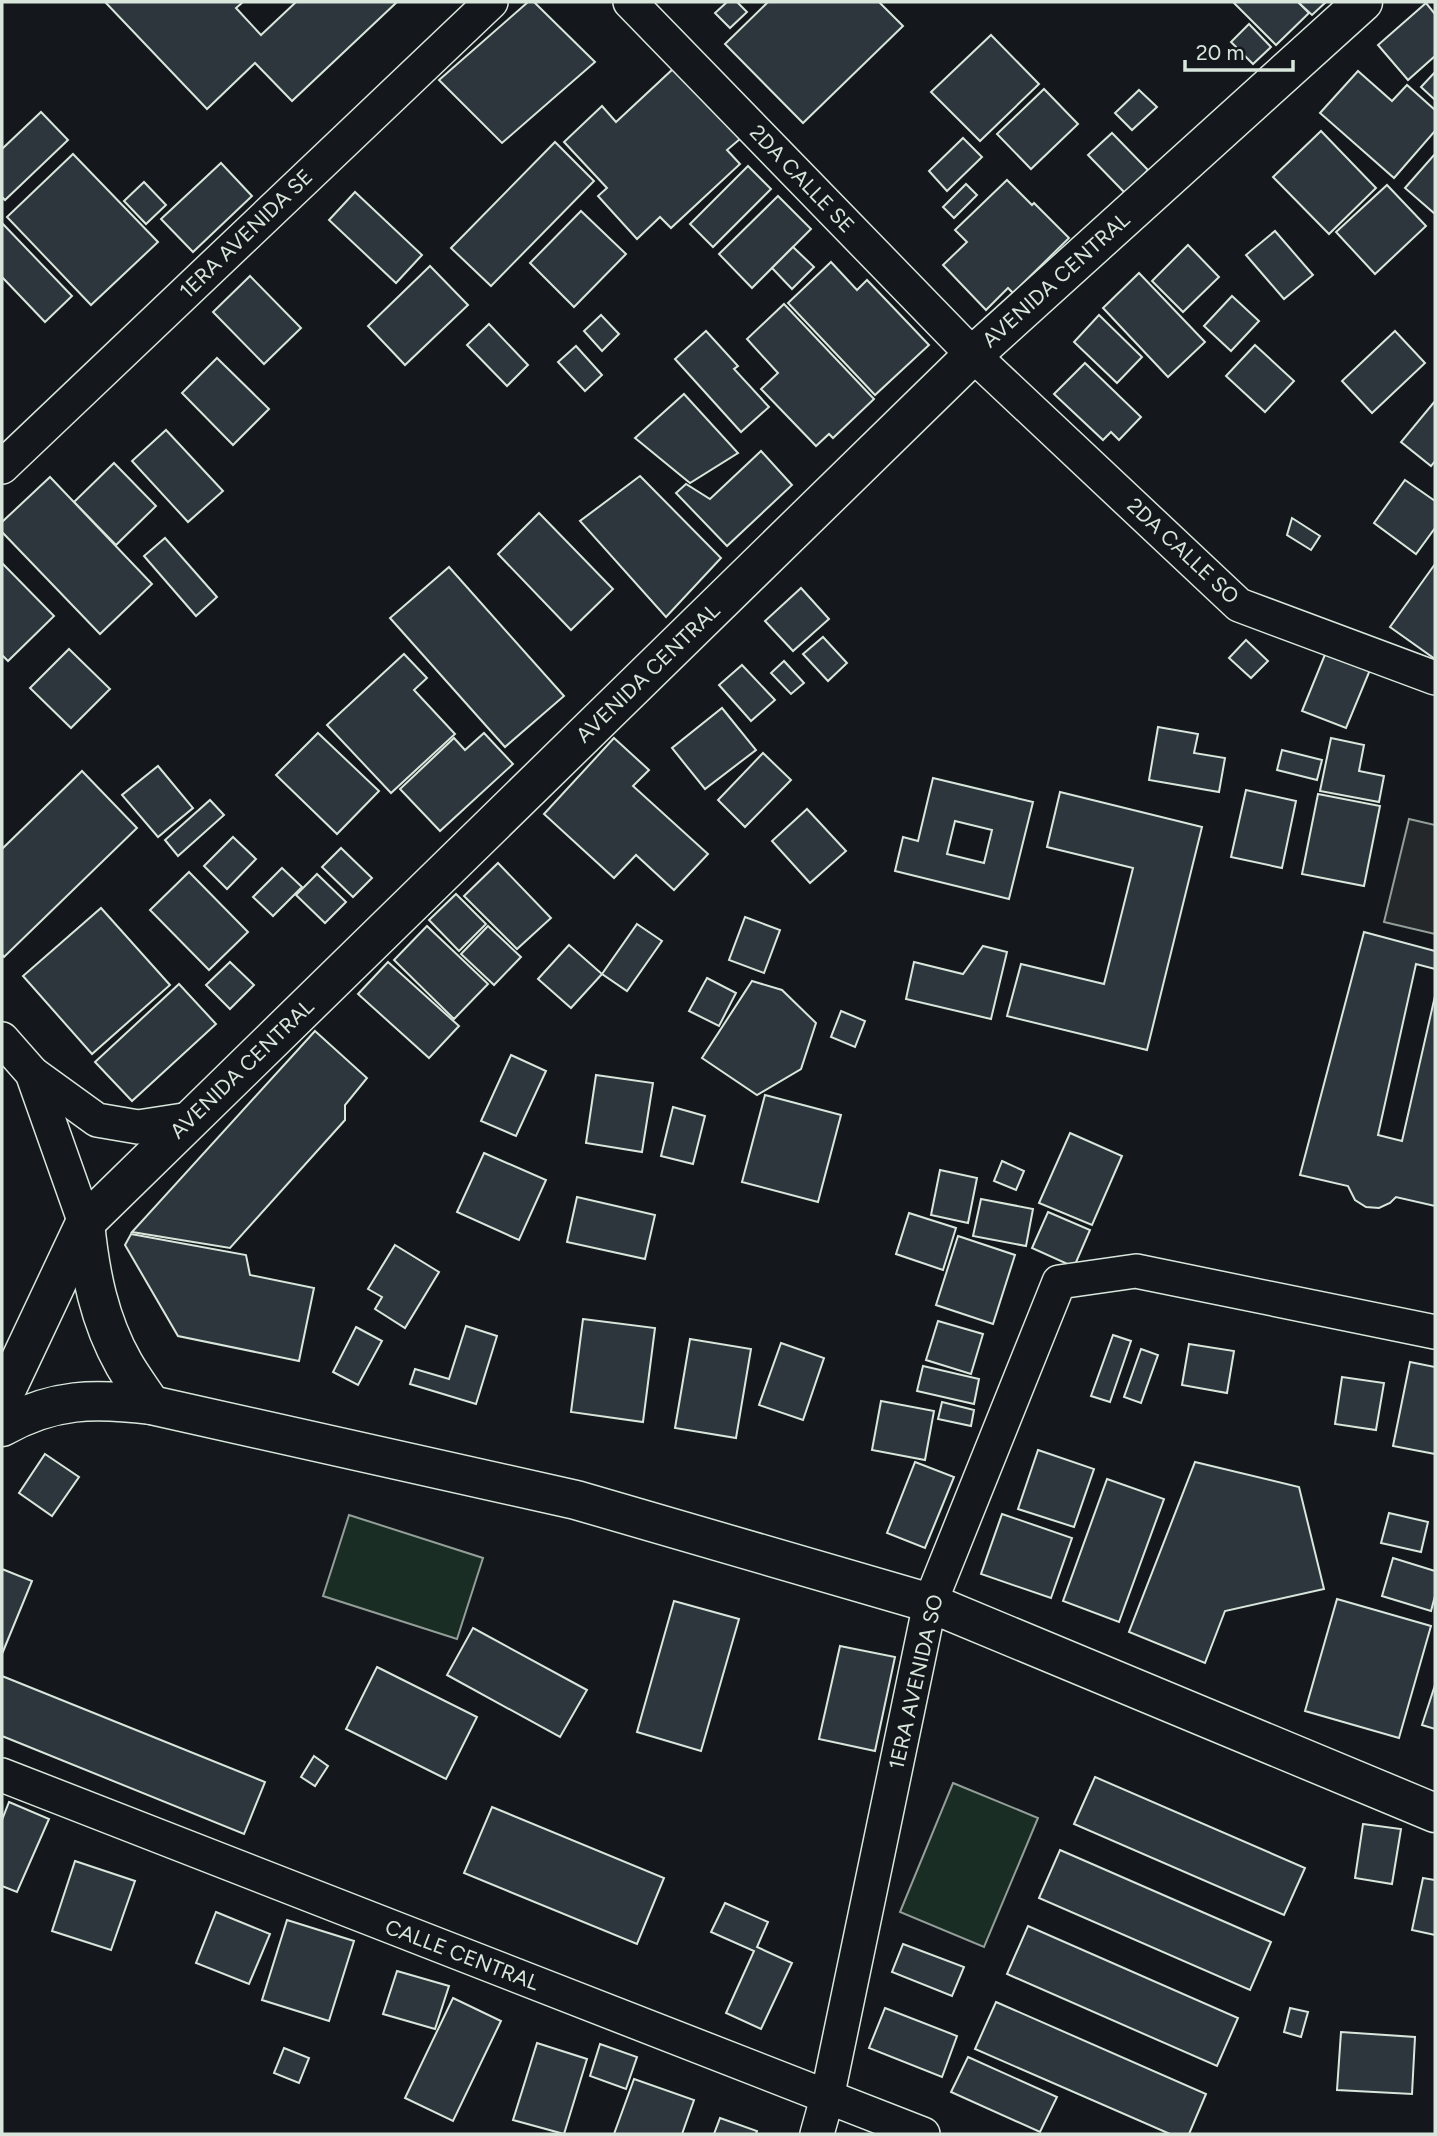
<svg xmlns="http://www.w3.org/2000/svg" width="1437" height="2136" viewBox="0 0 1437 2136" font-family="Figtree,sans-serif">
<rect width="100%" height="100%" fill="#14181c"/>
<!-- green -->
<g fill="#1a2d24" stroke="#939e99" stroke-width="2">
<path d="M349,1515l134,43 -26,81 -134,-43z"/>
<path d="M953,1783l85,35 -54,129 -84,-35z"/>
</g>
<!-- parking -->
<path fill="#24282b" stroke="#939e99" stroke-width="2" d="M1409,819l26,6v109l-51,-12z"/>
<!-- building -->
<g fill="#2c363c" stroke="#d8e6dc" stroke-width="2" fill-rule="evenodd">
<path d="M107,2h136l-7,6 25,27 35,-33h101l-105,99 -37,-38 -48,46 -101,-106z"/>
<path d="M528,2h6l61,60 -93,81 -63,-63z"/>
<path d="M727,2h10l10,10 -17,16 -15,-15z"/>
<path d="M768,2h111l24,24 -100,97 -78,-79z"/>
<path d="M1233,2h65l11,11 -33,32z"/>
<path d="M1298,2h28l-14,13z"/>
<path d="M1426,3l9,11v42l-27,24 -30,-35z"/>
<path d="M1249,24l22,23 -18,17 -22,-22z"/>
<path d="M991,35l48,49 -59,57 -49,-49z"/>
<path d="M674,68l66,71 -13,11 13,14 -69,64 -11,-11 -23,22 -39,-43 9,-8 -43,-46 38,-36 14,16z"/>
<path d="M1358,71l34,30 15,-16 28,25v21l-41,47 -74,-65z"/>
<path d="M1435,72v28l-14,-13z"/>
<path d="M1044,89l34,35 -47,45 -34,-35z"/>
<path d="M1139,90l18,17 -25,23 -17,-17z"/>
<path d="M41,112l27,28 -63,60 -3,-3v-48z"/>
<path d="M1321,131l55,57 -47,46 -56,-57z"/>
<path d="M1112,133l36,37 -23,23 -37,-38z"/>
<path d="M963,138l19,19 -35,34 -18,-20z"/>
<path d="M555,142l39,39 -103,105 -40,-38z"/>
<path d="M73,154l85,88 -67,63 -84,-88z"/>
<path d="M1434,155h1v59l-30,-26z"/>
<path d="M221,163l31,33 -59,56 -32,-33z"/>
<path d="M748,166l23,23 -58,58 -23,-23z"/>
<path d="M1007,180l25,25 2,-2 35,35 -56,55 -5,-5 -22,22 -43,-45 24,-23 -12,-12z"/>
<path d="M144,182l22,23 -20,19 -22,-23z"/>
<path d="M966,184l11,11 -23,23 -11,-11z"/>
<path d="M1387,185l39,41 -51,48 -39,-42z"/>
<path d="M355,192l67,63 -26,28 -67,-63z"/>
<path d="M778,196l33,33 -59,59 -33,-34z"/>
<path d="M581,211l45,43 -52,53 -44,-44z"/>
<path d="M2,223l70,73 -27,26 -43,-45z"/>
<path d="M1275,231l38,44 -29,24 -38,-44z"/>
<path d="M1188,245l31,32 -36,35 -31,-31z"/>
<path d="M793,247l21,20 -22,22 -20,-21z"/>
<path d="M831,262l26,28 10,-10 62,65 -54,50 -87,-92z"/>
<path d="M430,266l38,39 -63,60 -37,-39z"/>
<path d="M1139,273l66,69 -37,35 -65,-69z"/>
<path d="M250,276l51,52 -37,36 -51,-52z"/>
<path d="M1232,296l27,25 -28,30 -27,-25z"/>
<path d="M784,304l90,95 -41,39 -4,-4 -13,12 -55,-57 17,-16 -31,-34z"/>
<path d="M601,315l18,19 -17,17 -18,-20z"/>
<path d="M1099,315l43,42 -25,26 -43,-41z"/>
<path d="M489,324l39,41 -21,21 -40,-41z"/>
<path d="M706,331l32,35 -4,3 35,38 -28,25 -66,-73z"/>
<path d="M1395,331l30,32 -53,50 -30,-32z"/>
<path d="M1255,345l39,36 -29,31 -39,-36z"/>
<path d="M576,346l26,29 -17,16 -27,-29z"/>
<path d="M217,358l52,51 -36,36 -51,-52z"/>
<path d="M1085,363l56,54 -22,23 -8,-8 -8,8 -49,-46z"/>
<path d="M684,394l54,59 -48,30 -55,-45z"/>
<path d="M1435,401v60l-4,5 -30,-24z"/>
<path d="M166,430l57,61 -35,31 -56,-61z"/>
<path d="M761,451l31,34 -65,61 -51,-53 10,-9 24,15z"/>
<path d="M114,463l42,43 -40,39 -42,-43z"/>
<path d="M640,476l81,82 -55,59 -86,-96z"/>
<path d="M50,477l102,107 -52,50 -98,-102v-10z"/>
<path d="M1405,480l30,21v27l-19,26 -42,-31z"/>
<path d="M539,513l74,76 -42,41 -73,-76z"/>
<path d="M1292,518l28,18 -9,14 -24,-15z"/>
<path d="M165,538l52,59 -21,19 -52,-60z"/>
<path d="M2,563l52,53 -46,45 -6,-6z"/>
<path d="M1435,564v95l-45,-32z"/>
<path d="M449,567l115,129 -59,51 -115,-129z"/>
<path d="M801,588l28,31 -36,32 -28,-30z"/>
<path d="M823,637l24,26 -19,18 -25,-27z"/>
<path d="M1246,640l22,21 -17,17 -22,-20z"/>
<path d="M69,649l41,40 -39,39 -41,-40z"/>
<path d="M1326,652l44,18 -24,58 -44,-17z"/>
<path d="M404,654l23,24 -13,12 41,44 -64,59 -64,-68z"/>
<path d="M784,661l20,22 -13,11 -20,-21z"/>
<path d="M742,665l33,35 -24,21 -32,-36z"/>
<path d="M722,708l34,42 -51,39 -33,-41z"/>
<path d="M1158,727l40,7 -4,19 31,5 -6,34 -70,-12z"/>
<path d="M318,733l61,58 -42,43 -61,-59z"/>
<path d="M484,733l29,31 -73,67 -40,-42 54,-51 11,12z"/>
<path d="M614,738l35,32 -16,16 75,68 -34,36 -38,-35 -22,23 -70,-64z"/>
<path d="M1331,738l33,7 -5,26 25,5 -5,26 -59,-11z"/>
<path d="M1282,750l40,10 -5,20 -40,-10z"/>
<path d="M763,753l28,27 -46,47 -27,-27z"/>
<path d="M158,766l35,42 -35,29 -36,-42z"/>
<path d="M82,771l55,57 -133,129 -2,-3v-105z"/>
<path d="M933,778l100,24 -24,97 -114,-28 8,-34 15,4zM955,821l37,9 -8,33 -37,-9z"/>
<path d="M1246,790l50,11 -14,67 -51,-11z"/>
<path d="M1060,792l142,35 -55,223 -140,-34 14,-52 83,20 29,-116 -86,-21z"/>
<path d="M1318,794l62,12 -16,80 -62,-12z"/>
<path d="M210,800l14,15 -46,41 -13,-16z"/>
<path d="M807,809l39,42 -36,32 -38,-42z"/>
<path d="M233,837l23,22 -29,30 -23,-23z"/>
<path d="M341,848l31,30 -19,19 -31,-30z"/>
<path d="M498,863l53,55 -34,31 -53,-53z"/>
<path d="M282,868l20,19 -29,29 -20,-19z"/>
<path d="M189,872l59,60 -39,38 -59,-60z"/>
<path d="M317,874l29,28 -21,21 -29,-28z"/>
<path d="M456,894l30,30 -27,27 -30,-31z"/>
<path d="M101,908l69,77 -78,69 -69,-78z"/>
<path d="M745,917l35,13 -16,43 -35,-13z"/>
<path d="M637,924l25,17 -35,50 -25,-17z"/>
<path d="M427,926l61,58 -34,35 -60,-59z"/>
<path d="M488,926l33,31 -27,28 -33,-31z"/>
<path d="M1364,932l71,19v18l-19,-5 -38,171 24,6 33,-145v210l-39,-9 -6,6 -11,5 -13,-1 -11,-7 -7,-14 -48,-11z"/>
<path d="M569,945l33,29 -31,34 -33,-29z"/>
<path d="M983,946l24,6 -16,67 -85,-20 8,-37 49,12z"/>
<path d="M230,962l24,23 -24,24 -24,-24z"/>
<path d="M388,962l71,64 -30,32 -71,-64z"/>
<path d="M707,978l29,15 -17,33 -30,-15z"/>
<path d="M752,981l30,9 34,33 -15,46 -44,26 -55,-37z"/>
<path d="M179,984l37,40 -84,77 -37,-39z"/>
<path d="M841,1011l24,10 -10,26 -24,-10z"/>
<path d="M315,1031l52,47 -22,27v15l-115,128 -98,-16z"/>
<path d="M511,1055l35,16 -30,65 -35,-15z"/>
<path d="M596,1075l57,8 -11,69 -56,-9z"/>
<path d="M765,1095l76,20 -23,87 -76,-20z"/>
<path d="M673,1107l32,9 -12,48 -32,-8z"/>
<path d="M1070,1133l52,23 -30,69 -53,-22z"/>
<path d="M484,1153l62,27 -27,60 -62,-28z"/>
<path d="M1002,1161l22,10 -8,19 -22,-9z"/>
<path d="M940,1170l37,8 -9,45 -37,-8z"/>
<path d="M577,1197l78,18 -10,44 -78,-17z"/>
<path d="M981,1199l52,10 -7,37 -53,-10z"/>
<path d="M1048,1212l42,18 -16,37 -42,-19z"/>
<path d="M909,1213l47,15 -13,42 -47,-16z"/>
<path d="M131,1234l115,21 4,20 64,13 -15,73 -121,-25 -53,-91z"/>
<path d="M958,1236l57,19 -22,69 -57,-19z"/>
<path d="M395,1245l44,27 -34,56 -30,-19 7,-12 -14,-8z"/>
<path d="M583,1319l72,9 -12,94 -72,-10z"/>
<path d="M938,1321l45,13 -12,40 -45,-14z"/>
<path d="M466,1326l31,10 -21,68 -66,-20 5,-15 34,10z"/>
<path d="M356,1327l26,14 -24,44 -25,-13z"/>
<path d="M1113,1335l18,6 -21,61 -19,-6z"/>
<path d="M690,1339l61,10 -15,89 -61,-10z"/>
<path d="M781,1343l43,15 -21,62 -44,-15z"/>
<path d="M1189,1344l45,7 -7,42 -45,-8z"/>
<path d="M1141,1349l17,6 -17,48 -17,-6z"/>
<path d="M1410,1362l25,5v87l-42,-8z"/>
<path d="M923,1366l56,13 -5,25 -57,-13z"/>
<path d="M1342,1377l42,6 -8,47 -41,-6z"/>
<path d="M881,1401l53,10 -9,49 -53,-10z"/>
<path d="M942,1402l32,8 -3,16 -33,-7z"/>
<path d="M1038,1450l56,19 -20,58 -56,-18z"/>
<path d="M45,1454l34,23 -27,39 -33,-23z"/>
<path d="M915,1462l39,15 -29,71 -38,-15z"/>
<path d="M1195,1462l104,25 25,102 -99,22 -20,52 -76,-31z"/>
<path d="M1107,1479l57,20 -45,123 -56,-21z"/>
<path d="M1389,1513l39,9 -7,30 -40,-9z"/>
<path d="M1002,1514l70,24 -21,60 -70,-24z"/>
<path d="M1393,1558l42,13v25l-4,15 -49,-15z"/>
<path d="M2,1569l30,12 -30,73z"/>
<path d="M1337,1599l94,27 -32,112 -94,-27z"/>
<path d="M674,1601l65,18 -38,132 -64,-19z"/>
<path d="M473,1628l114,62 -27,47 -113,-62z"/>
<path d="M840,1646l55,11 -20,94 -56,-12z"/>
<path d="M377,1667l100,50 -31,62 -100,-50z"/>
<path d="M2,1676l263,106 -21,52 -242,-98z"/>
<path d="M1435,1685v44l-13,-4z"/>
<path d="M314,1756l14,10 -13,20 -14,-9z"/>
<path d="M1095,1777l210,91 -21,47 -210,-91z"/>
<path d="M9,1802l40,17 -32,73 -15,-6v-66z"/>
<path d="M492,1807l172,71 -27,66 -173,-71z"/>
<path d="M1363,1824l38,5 -9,55 -37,-6z"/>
<path d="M1060,1850l211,92 -21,48 -211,-92z"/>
<path d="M75,1861l60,20 -24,69 -59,-19z"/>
<path d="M1423,1878l12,2v55l-23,-5z"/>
<path d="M725,1903l43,19 -11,25 35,16 -31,66 -35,-16 28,-62 -43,-19z"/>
<path d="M216,1912l54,22 -21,50 -53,-21z"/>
<path d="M287,1920l67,21 -25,80 -67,-21z"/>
<path d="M1028,1926l210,92 -21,48 -210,-92z"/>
<path d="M903,1944l61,23 -12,29 -60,-24z"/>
<path d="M397,1971l52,15 -14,43 -52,-15z"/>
<path d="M453,1998l48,23 -48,100 -48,-23z"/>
<path d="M996,2002l210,92 -17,40h-19l-195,-85z"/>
<path d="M885,2008l72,28 -15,41 -73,-29z"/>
<path d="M1290,2008l18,4 -7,25 -17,-5z"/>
<path d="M1341,2032l74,5 -3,57 -75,-4z"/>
<path d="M537,2043l50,16 -23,75 -51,-14z"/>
<path d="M600,2044l37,13 -11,32 -36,-13z"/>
<path d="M284,2048l25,10 -10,25 -25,-10z"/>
<path d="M968,2057l89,40 -17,35 -89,-40z"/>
<path d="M634,2079l60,21 -12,34h-68z"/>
<path d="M720,2118l37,13 -1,3h-42z"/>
</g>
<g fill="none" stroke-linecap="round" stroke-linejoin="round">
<defs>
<g id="minor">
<path d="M630,2l343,353 266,250 196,73"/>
<path d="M2,467l489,-465"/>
<path d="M2,1039l30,34 53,150"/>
<path d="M32,1073l65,47 41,7 52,-8"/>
<path d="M2,1775l921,359"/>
<path d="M817,2134l10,-36 103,-495 129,-321 77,-11 299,61"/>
</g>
<path id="tertiary" d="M2,1399l83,-176 888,-868 390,-353"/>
<g id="secondary">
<path d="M85,1223c5,50 14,97 39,141 8,14 18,27 27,41"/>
<path d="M2,1427c51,-29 93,-29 149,-22l425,95 354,103 505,210"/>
</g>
</defs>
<!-- minor casing -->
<use href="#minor" stroke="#d8e6dc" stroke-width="36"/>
<!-- tertiary casing -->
<use href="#tertiary" stroke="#d8e6dc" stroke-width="41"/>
<!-- secondary casing -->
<use href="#secondary" stroke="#d8e6dc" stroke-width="41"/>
<!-- minor -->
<use href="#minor" stroke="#14181c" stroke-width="33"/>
<!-- tertiary -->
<use href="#tertiary" stroke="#14181c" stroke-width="38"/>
<!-- secondary -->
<use href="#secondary" stroke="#14181c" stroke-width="38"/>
</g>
<g text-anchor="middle" stroke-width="5" stroke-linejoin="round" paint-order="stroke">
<!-- street labels -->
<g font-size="21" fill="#d8e6dc" stroke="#14181c">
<text transform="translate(802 179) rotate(46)" y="7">2DA CALLE SE</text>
<text transform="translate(246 234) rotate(-44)" y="7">1ERA AVENIDA SE</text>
<text transform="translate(1056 280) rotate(-42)" y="7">AVENIDA CENTRAL</text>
<text transform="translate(1183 551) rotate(43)" y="7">2DA CALLE SO</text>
<text transform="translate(648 673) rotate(-44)" y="7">AVENIDA CENTRAL</text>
<text transform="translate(242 1069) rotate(-44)" y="7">AVENIDA CENTRAL</text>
<text transform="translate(916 1682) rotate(-77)" y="7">1ERA AVENIDA SO</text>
<text transform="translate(462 1955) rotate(21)" y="7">CALLE CENTRAL</text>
</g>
</g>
<!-- border -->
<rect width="1437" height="2136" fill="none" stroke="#d8e6dc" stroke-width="7"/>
<!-- scale -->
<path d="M1185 60v10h108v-10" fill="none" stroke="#d8e6dc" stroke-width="3.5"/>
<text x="1196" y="60" font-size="21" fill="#d8e6dc" stroke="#14181c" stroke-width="5" paint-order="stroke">20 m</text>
</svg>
